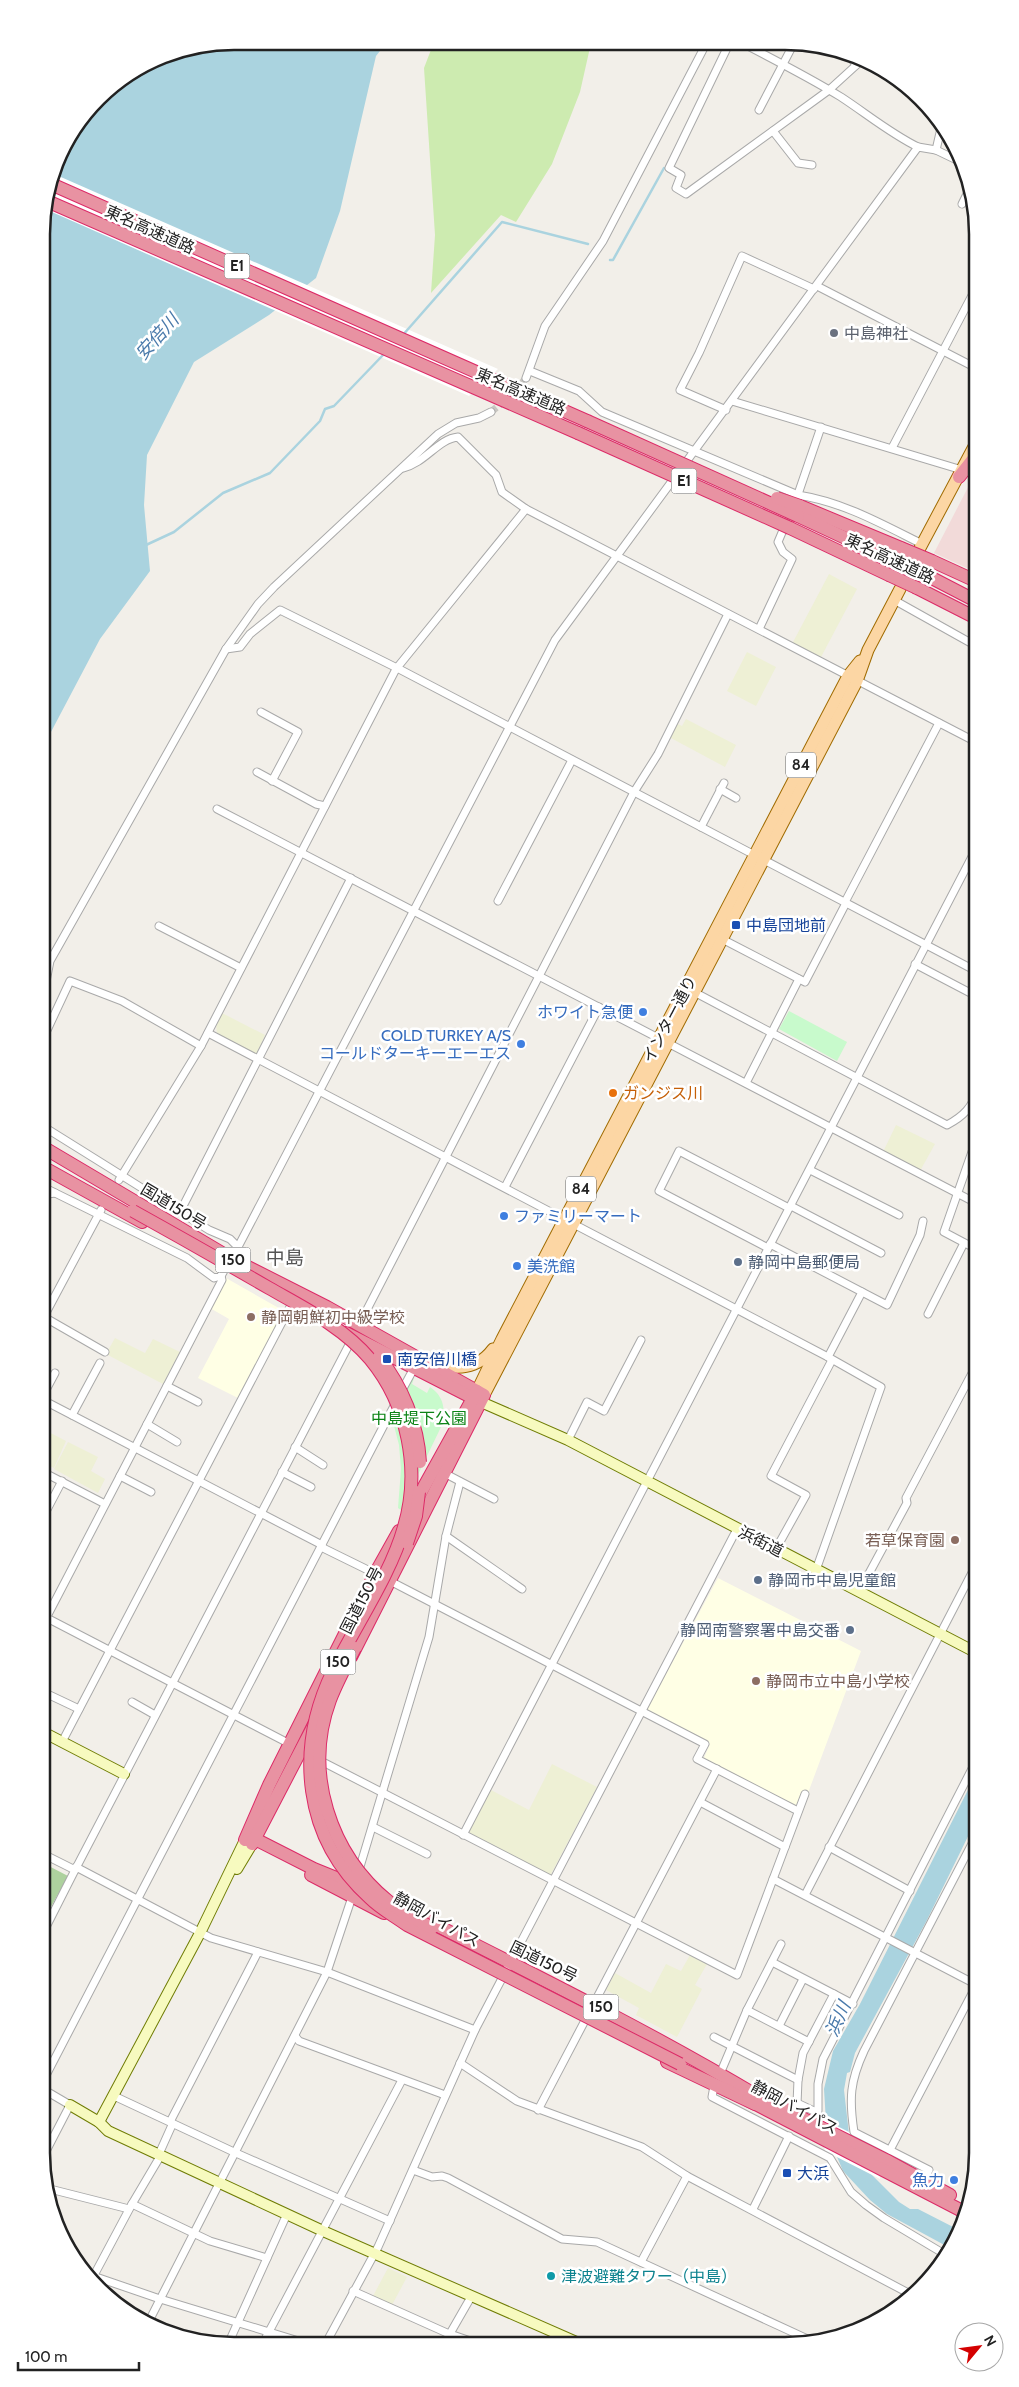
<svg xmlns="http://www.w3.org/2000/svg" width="1019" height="2387" viewBox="0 0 1019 2387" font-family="Cabin,'Noto Sans JP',sans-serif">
<rect width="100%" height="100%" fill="#f2efe9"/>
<!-- commercial -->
<path fill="#f2dad9" d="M978,468v105l-44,-20z"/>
<!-- education -->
<g fill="#ffffe5">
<path d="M226,1278l58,33 -46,87 -40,-20 31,-59 -19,-11z"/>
<path d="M718,1578l143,73 -53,142 -5,-1 -7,14 -92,-48 6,-14 -64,-33z"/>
</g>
<!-- farmland -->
<g fill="#eef0d5">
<path d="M829,574l28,15 -37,70 -28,-15z"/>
<path d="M747,652l29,15 -20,39 -29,-15z"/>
<path d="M686,719l50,26 -11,22 -56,-30 7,-14 6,3z"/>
<path d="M222,1013l43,22 -9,20 -39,-20 -1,-12z"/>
<path d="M896,1125l39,19 -15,27 -37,-19z"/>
<path d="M115,1338l30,15 8,-14 27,13 -17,32 -57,-30z"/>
<path d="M41,1428l25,13 -12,27 -13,-6z"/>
<path d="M68,1442l30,15 -7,14 14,8 -7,14 -44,-24z"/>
<path d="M552,1764l45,23 -46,87 -3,1 -78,-41 -1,-3 22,-41 38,20z"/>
<path d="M690,1955l17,9 -12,21 7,4 -25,48 -41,-22 3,-7 -33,-18 9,-17 36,20 15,-29 15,7z"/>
<path d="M388,2268l19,9 -15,28 -19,-9z"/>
</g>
<!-- grass -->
<path fill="#cdebb0" d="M434,42l157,1 -11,49 -28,72 -36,58 -15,-7 -70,78 4,-58 -11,-167z"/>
<!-- forest -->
<path fill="#add19e" d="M41,1862l27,14 -21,38h-6c0,-12 6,-16 7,-26 2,-10 -7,-16 -7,-26z"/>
<!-- park -->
<g fill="#c8facc">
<path d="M789,1011l58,31 -10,19 -58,-32z"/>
<path d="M413,1377l1,1 -2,6 15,9 3,-6c15,10 16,25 11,40l-40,83 -3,-2 3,-39 -2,-24 -7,-27z"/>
</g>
<!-- water -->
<g fill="#aad3df">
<path d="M234,41l153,1 -11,14 -36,155 -24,67 -47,37 -75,47 -47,93 -3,50 6,66 -50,68 -58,110v-528l19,-72 46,-60 53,-33z"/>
<path d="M977,1772v46l-50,102 -72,133 -5,19 -3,1 -3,17 5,44 23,41 27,27 11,7h8l41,21 -9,18 -63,-34 -17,-14 -27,-29 -14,-33 -3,-16 -2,-33 9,-38 27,-47z"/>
</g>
<!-- pier -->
<g fill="#fff">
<path d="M54,174l444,195 -29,27 -424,-187z"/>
<path d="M819,2117l40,20 3,17 15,7 3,18 -55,-28z"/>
</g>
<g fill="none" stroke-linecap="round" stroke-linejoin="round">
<!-- stream -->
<g stroke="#aad3df" stroke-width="2.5">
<path d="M610,260h3l51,-92"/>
<path d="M402,336l100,-114 86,22"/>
<path d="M146,545l28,-13 49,-39 47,-20 50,-52 5,-12 9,-3 50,-52"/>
</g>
<!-- street-tunnel -->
<path stroke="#c8c6c1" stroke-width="7" stroke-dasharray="7 3.5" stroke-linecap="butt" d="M491,412l23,-19 12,-15"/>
<defs>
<g id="street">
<path d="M729,44l-60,124 12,7 -5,13 10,6 143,-104 34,-31"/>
<path d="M744,44c33,17 66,34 97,53 26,17 50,37 77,50"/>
<path d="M848,53l8,12"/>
<path d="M759,110l34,-65"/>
<path d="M773,131l25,32 14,2"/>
<path d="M936,150l6,-26"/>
<path d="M962,204l9,-18"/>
<path d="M817,286l161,83"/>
<path d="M530,371l49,20 23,21 196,83c45,7 84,29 124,49"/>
<path d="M526,378l19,-52 58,-85 103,-197"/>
<path d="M732,401l230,69"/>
<path d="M726,410l-46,-20 19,-37 43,-97 72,33"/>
<path d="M892,448l86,-164"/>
<path d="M403,468c22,-5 35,-29 55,-31l38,38 6,17 24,17 452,234"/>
<path d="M796,500l25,-73"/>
<path d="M894,600l84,47"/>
<path d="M759,629l33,-70 -9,-7 -5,-10 8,-19"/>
<path d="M226,649l14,-2 10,-13 30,-24 121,60 577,302"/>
<path d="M261,712l37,20 -26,49"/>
<path d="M257,772l59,32 9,2"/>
<path d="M720,789l16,9"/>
<path d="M217,809l761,395"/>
<path d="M701,827l23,-44"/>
<path d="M498,901l74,-141"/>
<path d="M845,902l94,-179"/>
<path d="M159,926l82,42"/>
<path d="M722,939l83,43 41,-79"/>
<path d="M915,964l63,33"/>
<path d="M694,992l253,133c17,-9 25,-18 31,-35"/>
<path d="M42,1002l8,-41 176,-312 32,-45 16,-17 164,-153 18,-11 23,-5 12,-6"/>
<path d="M208,1033l620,324 53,30 -65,183"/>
<path d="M42,1041l28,-60 52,20 79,45"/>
<path d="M746,1083l53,-104"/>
<path d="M41,1125l168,105 21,9 8,8 -6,12"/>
<path d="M810,1170l89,45"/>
<path d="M119,1180l82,-134 195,-377 130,-160"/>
<path d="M41,1186l146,72 27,20 7,-2 5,-9"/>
<path d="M505,1187l94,-180"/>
<path d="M41,1195l14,-2"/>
<path d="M791,1206l90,47"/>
<path d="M180,1212l171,-334"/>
<path d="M770,1244l117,61 33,-70 3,-14"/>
<path d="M238,1247l317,-607 363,-493 18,3 27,13"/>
<path d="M768,1248l-109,-57 20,-40 110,57"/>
<path d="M978,1250l-34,-18 29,-83 5,2"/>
<path d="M928,1314l36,-71"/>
<path d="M44,1317l61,35"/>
<path d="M41,1322l60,-112"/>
<path d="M359,1325l275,-533 24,-38 70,-140"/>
<path d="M828,1357l34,-65"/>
<path d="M167,1386l31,16"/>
<path d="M401,1392l13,-24"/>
<path d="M41,1399l281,146"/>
<path d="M41,1399l14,-26"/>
<path d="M72,1415l28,-52"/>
<path d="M147,1424l30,18"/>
<path d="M568,1440l19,-38 17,9 37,-71"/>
<path d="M295,1447l28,18"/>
<path d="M41,1471l64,33"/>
<path d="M282,1472l29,15"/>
<path d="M446,1474l48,25"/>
<path d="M120,1476l31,16"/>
<path d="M41,1521l21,-40"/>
<path d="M446,1536l76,53"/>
<path d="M321,1547l55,27"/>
<path d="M776,1549l30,-54 -35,-19 61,-116"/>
<path d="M388,1580l317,164 -8,15 101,52"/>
<path d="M859,1592l48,-89 -1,-5 72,-136"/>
<path d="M47,1618l243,126"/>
<path d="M41,1628l181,-348 -1,-4"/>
<path d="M41,1691l38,18"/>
<path d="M132,1702l23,13"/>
<path d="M62,1742l229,-437"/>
<path d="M319,1760l418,215 68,-181"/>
<path d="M700,1802l85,45"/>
<path d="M373,1827l54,27"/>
<path d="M463,1835l515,-990"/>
<path d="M829,1847l81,44"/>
<path d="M76,1867l135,71 116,34 148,58"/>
<path d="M75,1870l277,-531"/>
<path d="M359,1870l70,-233 17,-101 14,-54"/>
<path d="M773,1879l204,106"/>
<path d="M805,1895l172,-332"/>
<path d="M41,1937l34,-67 -34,-17"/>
<path d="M772,1962l62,32 -31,59 -5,27 -1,24"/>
<path d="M834,1994l19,10"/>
<path d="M747,2010l62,32"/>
<path d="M779,2026l24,-47"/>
<path d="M295,2036l4,5 146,54"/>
<path d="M714,2037l84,43"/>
<path d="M460,2063l57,38 125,46 45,29 225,119"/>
<path d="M720,2074l27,-64 34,-66"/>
<path d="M41,2085l355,-683"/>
<path d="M714,2086l-2,11 118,61 21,34 15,13 18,13 62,37"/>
<path d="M41,2088l29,17 -28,54"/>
<path d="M114,2096l122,57 154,68"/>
<path d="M797,2103l19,9 2,-1v-27l5,-25 154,-300"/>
<path d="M538,2110l179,-341"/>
<path d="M890,2150l87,-166"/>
<path d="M159,2154l13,-29 -1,-5 87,-168"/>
<path d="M413,2170l19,7 10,-1 6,2 114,61 35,3 217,100"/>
<path d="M923,2181l6,-11 -75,-38c-5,-33 -4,-51 10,-81l113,-217"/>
<path d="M46,2188l83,21"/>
<path d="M132,2204l78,37 57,17"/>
<path d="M753,2209l36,-73"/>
<path d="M641,2262l46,-86"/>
<path d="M93,2276l64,22 148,45"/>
<path d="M92,2279l40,-75 29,-49"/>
<path d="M353,2291l94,42 32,11"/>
<path d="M147,2325l180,-353 25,-75"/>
<path d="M229,2342l58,-128"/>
<path d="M263,2343l139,-263"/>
<path d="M326,2343l52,-96 97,-217 262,-501"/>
<path d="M444,2344l27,-47"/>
</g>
<g id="secondary">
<path d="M481,1402l87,38 409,213"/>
<path d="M41,1731l83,43"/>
<path d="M237,1869l15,-25"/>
<path d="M70,2105l29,17 9,9 215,100 258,113"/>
<path d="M99,2122l101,-189 45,-93"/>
<path d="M949,2250l19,-36"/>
</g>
<g id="primary">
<path d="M920,548l58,-109"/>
<path d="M434,1362c22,9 44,7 59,-13"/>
<path d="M477,1391l25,-52 346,-663 12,-15"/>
<path d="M484,1395l373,-714 11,-31 32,-61"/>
</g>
<g id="highway">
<path d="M51,184l536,237"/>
<path d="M47,201l531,232"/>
<path d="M959,477l19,-24"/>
<path d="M800,506l101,42"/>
<path d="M798,516l97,45"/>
<path d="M790,528l99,47"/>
<path d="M932,561l46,21"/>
<path d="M924,574l54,28"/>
<path d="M917,588l61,31"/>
<path d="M41,1146l191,113 95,48 157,88 -133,262"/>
<path d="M41,1166l101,56"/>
<path d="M346,1333l129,66"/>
<path d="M415,1503l62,-112"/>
<path d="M245,1840l24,-55 106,-211 24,-43"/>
<path d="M247,1840l8,-1 59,30 47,19"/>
<path d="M252,1844l62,-119"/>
<path d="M311,1875l73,38"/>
<path d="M424,1919c113,57 226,113 335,178"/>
<path d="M667,2062l88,42"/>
<path d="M752,2093l134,67 64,35"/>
<path d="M748,2100l220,114"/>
</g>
</defs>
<!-- street casing -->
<use href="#street" stroke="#a9a9a9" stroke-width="9"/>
<!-- secondary casing -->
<use href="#secondary" stroke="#707d05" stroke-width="12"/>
<!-- primary casing -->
<use href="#primary" stroke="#a06b00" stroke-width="13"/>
<!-- highway casing -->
<use href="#highway" stroke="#dc2a67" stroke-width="14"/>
<!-- street -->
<use href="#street" stroke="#fff" stroke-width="7"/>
<!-- secondary -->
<use href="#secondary" stroke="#f7fabf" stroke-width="10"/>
<!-- primary -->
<use href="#primary" stroke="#fcd6a4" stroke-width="11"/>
<!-- highway -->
<use href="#highway" stroke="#e892a2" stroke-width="12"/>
<defs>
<g id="highway-bridge">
<path d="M587,421l211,95"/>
<path d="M578,433l212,95"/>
<path d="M777,498l23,8"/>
<path d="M901,548l31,13"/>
<path d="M895,561l29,13"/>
<path d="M889,575l28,13"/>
<path d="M133,1211c45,25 91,51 136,77 35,20 74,39 101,71 38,46 51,111 34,168 -13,47 -49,99 -71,144 -38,78 -30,167 37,227 11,11 25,18 37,27l273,139"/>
<path d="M379,1357c23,29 39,67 41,105"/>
<path d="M407,1543l9,-27 3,-24"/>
<path d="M355,1648c-9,17 -18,34 -25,52 -27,73 0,154 59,202 13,11 29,18 43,26"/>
</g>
</defs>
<!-- highway-bridge casing -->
<use href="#highway-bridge" stroke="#dc2a67" stroke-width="14" stroke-linecap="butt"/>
<!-- highway-bridge -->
<use href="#highway-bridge" stroke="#e892a2" stroke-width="12"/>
</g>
<!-- markers -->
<circle fill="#6b7280" stroke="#fff" stroke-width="2" cx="834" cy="333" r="5"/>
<g fill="#1a4fb4" stroke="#fff" stroke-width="2">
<rect x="731" y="920" width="10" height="10" rx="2.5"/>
<rect x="382" y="1354" width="10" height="10" rx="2.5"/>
<rect x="782" y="2168" width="10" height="10" rx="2.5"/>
</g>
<g fill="#3f7fe0" stroke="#fff" stroke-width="2">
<circle cx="643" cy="1012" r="5"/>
<circle cx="521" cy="1044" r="5"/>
<circle cx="504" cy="1216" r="5"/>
<circle cx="517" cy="1266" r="5"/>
<circle cx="954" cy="2180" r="5"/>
</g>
<circle fill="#e8710a" stroke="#fff" stroke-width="2" cx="613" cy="1093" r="5"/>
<g fill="#5c6f8a" stroke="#fff" stroke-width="2">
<circle cx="738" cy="1262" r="5"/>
<circle cx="758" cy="1580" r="5"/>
<circle cx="850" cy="1630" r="5"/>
</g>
<g fill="#8d6e63" stroke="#fff" stroke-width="2">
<circle cx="251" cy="1317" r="5"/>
<circle cx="955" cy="1540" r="5"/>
<circle cx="756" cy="1681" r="5"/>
</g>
<circle fill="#0f9aa8" stroke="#fff" stroke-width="2" cx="551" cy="2276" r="5"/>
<g text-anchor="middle" stroke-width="5" stroke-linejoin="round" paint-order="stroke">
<!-- shield labels -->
<g fill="#fff" stroke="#646464" stroke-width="1">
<rect x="224.5" y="253.5" width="25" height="25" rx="4"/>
<rect x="671.5" y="468.5" width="25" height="25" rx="4"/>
<rect x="786" y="752.5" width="30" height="25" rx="4"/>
<rect x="566" y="1176.5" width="30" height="25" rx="4"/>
<rect x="215.5" y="1247.5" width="35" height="25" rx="4"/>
<rect x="320.5" y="1649.5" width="35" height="25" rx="4"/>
<rect x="583.5" y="1994.5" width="35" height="25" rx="4"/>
</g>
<g font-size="15" font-weight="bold" fill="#222">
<text x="237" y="271">E1</text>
<text x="684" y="486">E1</text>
<text x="801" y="770">84</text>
<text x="581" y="1194">84</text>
<text x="233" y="1265">150</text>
<text x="338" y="1667">150</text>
<text x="601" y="2012">150</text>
</g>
<!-- street labels -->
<g font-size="16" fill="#222" stroke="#fff">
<text transform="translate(150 229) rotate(24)" y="6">東名高速道路</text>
<text transform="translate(521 391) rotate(23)" y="6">東名高速道路</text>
<text transform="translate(890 558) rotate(25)" y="6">東名高速道路</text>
<text transform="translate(669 1019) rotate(-62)" y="6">インター通り</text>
<text transform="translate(174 1206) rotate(31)" y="6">国道150号</text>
<text transform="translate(761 1541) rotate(27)" y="6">浜街道</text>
<text transform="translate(361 1600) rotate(-63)" y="6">国道150号</text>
<text transform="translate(437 1919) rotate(29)" y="6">静岡バイパス</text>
<text transform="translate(544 1961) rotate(26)" y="6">国道150号</text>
<text transform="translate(795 2107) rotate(28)" y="6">静岡バイパス</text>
</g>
<!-- worship labels -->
<g font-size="16" fill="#5b616d" stroke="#fff" text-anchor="start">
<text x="844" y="339">中島神社</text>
</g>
<!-- transit labels -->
<g font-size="16" fill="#164399" stroke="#fff" text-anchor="start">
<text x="746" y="931">中島団地前</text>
<text x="397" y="1365">南安倍川橋</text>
<text x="797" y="2179">大浜</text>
</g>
<!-- shop labels -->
<g font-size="16" fill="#366cbe" stroke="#fff" text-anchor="end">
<text x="633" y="1018">ホワイト急便</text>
<text x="511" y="1041">COLD TURKEY A/S<tspan x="511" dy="18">コールドターキーエーエス</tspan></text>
<text x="514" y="1222" text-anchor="start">ファミリーマート</text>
<text x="527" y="1272" text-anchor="start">美洗館</text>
<text x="944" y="2186">魚力</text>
</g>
<!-- food labels -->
<g font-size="16" fill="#c56008" stroke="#fff" text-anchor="start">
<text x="623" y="1099">ガンジス川</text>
</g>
<!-- service labels -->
<g font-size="16" fill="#4e5e75" stroke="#fff" text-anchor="start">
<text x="748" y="1268">静岡中島郵便局</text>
<text x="768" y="1586">静岡市中島児童館</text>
<text x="840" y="1636" text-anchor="end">静岡南警察署中島交番</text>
</g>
<!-- education labels -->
<g font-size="16" fill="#785e54" stroke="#fff" text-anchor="start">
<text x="261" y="1323">静岡朝鮮初中級学校</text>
<text x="945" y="1546" text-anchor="end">若草保育園</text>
<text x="766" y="1687">静岡市立中島小学校</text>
</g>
<!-- park labels -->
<g font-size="16" fill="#0c8416" stroke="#fff">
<text x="419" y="1424">中島堤下公園</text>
</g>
<!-- culture labels -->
<g font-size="16" fill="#0d838f" stroke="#fff" text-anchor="start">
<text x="561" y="2282">津波避難タワー（中島）</text>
</g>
<!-- water labels -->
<g font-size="18" font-style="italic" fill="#4a7aab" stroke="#fff">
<text transform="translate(157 337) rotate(-48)" y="6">安倍川</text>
<text transform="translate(838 2019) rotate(-66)" y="6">浜川</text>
</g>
<!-- quarter labels -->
<g font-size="19" fill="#555" stroke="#fff">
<text x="285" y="1264">中島</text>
</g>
</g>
<!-- crop -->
<path d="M0 0H1019V2387H0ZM234 50H785A184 184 0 0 1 969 234V2153A184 184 0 0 1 785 2337H234A184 184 0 0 1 50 2153V234A184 184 0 0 1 234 50Z" fill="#fff" fill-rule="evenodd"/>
<path fill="none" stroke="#222" stroke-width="2.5" d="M234 50H785A184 184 0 0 1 969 234V2153A184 184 0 0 1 785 2337H234A184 184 0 0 1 50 2153V234A184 184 0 0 1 234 50Z"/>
<!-- north arrow -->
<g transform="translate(979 2347) rotate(61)"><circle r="24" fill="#ffffff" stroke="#a7a7a7"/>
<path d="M0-4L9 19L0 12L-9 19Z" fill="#d40000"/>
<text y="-8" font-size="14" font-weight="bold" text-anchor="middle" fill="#222222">N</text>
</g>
<!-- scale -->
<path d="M18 2362v8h121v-8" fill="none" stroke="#222222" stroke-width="2.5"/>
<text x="25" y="2362" font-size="15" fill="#222222" stroke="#ffffff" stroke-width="4" paint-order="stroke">100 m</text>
</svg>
